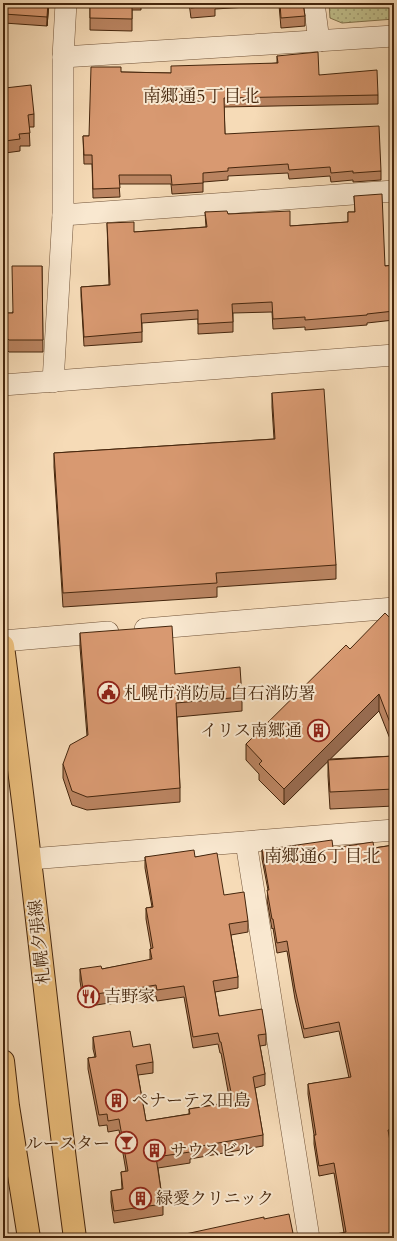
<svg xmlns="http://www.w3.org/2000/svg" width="397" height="1241" viewBox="0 0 397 1241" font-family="Cardo,'Noto Serif JP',serif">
<defs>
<pattern id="green-dots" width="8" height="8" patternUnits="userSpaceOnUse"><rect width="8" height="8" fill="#c0bf8c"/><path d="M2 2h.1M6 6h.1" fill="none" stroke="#9e9b71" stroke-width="1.8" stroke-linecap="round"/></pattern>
</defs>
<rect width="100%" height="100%" fill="#f6dbb7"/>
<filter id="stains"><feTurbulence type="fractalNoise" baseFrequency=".005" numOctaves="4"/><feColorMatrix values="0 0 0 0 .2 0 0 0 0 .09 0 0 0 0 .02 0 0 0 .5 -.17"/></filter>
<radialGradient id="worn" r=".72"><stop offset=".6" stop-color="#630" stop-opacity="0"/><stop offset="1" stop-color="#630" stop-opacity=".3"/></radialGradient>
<!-- green -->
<path fill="url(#green-dots)" stroke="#82724c" d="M329,3h65v16l-52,4 -12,-5z"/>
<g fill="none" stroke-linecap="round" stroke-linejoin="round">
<defs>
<g id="street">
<path d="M314,3l5,38"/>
<path d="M63,57l331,-21"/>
<path d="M63,215l331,-24"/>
<path d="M53,382l10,-167v-158l3,-54"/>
<path d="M3,385l391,-30"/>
<path d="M145,629l249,-21"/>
<path d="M3,641l105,-9"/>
<path d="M246,842l63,396"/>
<path d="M30,859l364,-29"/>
</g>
<g id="primary">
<path d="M3,646c9,71 19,142 27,214 15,126 28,252 45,378"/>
<path d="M3,1061l5,45 21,132"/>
</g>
</defs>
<!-- street casing -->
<use href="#street" stroke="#715338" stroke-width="22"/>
<!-- primary casing -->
<use href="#primary" stroke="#45260d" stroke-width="24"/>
<!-- street -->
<use href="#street" stroke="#f9e8d0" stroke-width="21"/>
<!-- primary -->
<use href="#primary" stroke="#ebbe7c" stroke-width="22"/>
</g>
<!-- wall -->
<g fill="#ba8461" stroke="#45260d">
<path d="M3,3h46l-2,23 -43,-3v-12h-1z"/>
<path d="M90,3h51v7h-9v21l-42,-1z"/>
<path d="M189,3h114l2,13v10l-24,2 -2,-23 -64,4v7l-24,2z"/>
<path d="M277,56l42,19 59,20v9l-154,3 1,27 156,37v9l-28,2v-2l-22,2 -1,-6 -41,3 -1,-6 -60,3v4l-25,2v10l-31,2 -1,-10h-52l1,13 -27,1 -1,-34h-8l-1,-28h6l32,-64 50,1 106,-10z"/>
<path d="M3,84l2,4 29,26v13h-5l1,19h-10v5l-15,2v4h-2z"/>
<path d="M354,196l31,70 9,-1v55l-27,3v2l-62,5v-3l-32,2 -1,-17 -39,1v19l-35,2v-15l-56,4v19l-58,4 -3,-50v-9l28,-2 -2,-62 27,9 72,-5 -1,-15 23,2 62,12 58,-4v-10h7z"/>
<path d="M42,266l1,86h-34l-6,-6v-33h9z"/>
<path d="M272,393l64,172v14l-119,8v10l-154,10 -9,-140v-14l220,-14 -2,-32z"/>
<path d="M394,622v127l-15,-38 -49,48 64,-3v50l-64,3 -2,-33v-15l-44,44 -25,-25v-6l-13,-14v-16l104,-95z"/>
<path d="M80,633l95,41 67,23v14l-65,6 3,71v14l-93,8 -15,-5 -9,-27v-14l24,-28 -7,-89z"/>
<path d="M394,845v294l-4,1 4,98 -50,-5 -10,-60 -15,3 -5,-32v-9l-6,-41v-10l41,-6 -10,-47 -35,7 -9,-39 -8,-48 -10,2 -4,-25 -1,1 -5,-29 1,-10 -6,-31v-9l71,-2h41z"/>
<path d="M145,857h50l29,38 24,26v11l-17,3 7,42v11l-23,4 4,24 47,18v11l-6,1 5,28v11l-10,3 8,47v11l-73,13v4l-32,5 5,36v11l-49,8 -3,-21v-11l11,-2 -1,-17 5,-1 -7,-41 -11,2 -1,-7 -8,1 -11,-57v-11l7,-1 -2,-8v-12l40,10 20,15v11l-15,2 8,46 43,-7v-5l41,-7 -9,-49h-1l-2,-9 -25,4 -9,-51 -27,4 -1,-5 -47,8v-1l-25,4 -4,-26v-12h22l48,-9v-11l1,-1 -5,-29v-11l6,-1 -7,-39z"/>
</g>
<!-- shaded-wall -->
<g fill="#976b4f" stroke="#45260d">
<path d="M48,3h1l-2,23v-9z"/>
<path d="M379,694v17l-95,94v-16z"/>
</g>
<!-- building -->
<g fill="#d89971" stroke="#45260d">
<path d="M4,3h44l-1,14 -43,-3z"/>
<path d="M90,3h42v16l-42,-1z"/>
<path d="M190,3h25v2l-24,3z"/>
<path d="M280,3h23l2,13 -24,2z"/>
<path d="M318,52l1,23 58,-5 1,25 -154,3 1,36 154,-8 2,45 -28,2v-2l-22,2 -1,-6 -41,3 -1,-6 -60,4v3l-25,2v10l-31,2 -1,-10h-52l1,13 -27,1 -1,-34h-8l-1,-19h6l2,-69h30v5l50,1v-7l107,-3 -1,-7z"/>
<path d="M3,84h2v4l26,-3 3,29 -6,1 2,18 -11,1 1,5 -15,2v4h-2z"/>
<path d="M382,194l3,72 9,-1v46l-27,3v1l-62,5v-3l-32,2 -1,-17 -40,2 1,18 -35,2v-14l-57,4 1,18 -58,5 -3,-50 29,-2 -3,-62 27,-1v10l73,-5 -2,-15 22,-1 1,3 62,-3v15l58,-4v-10h7l-1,-16z"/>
<path d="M12,266h30l1,74h-34l-6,-6v-21h10z"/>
<path d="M324,389l12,176 -120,8 1,10 -154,10 -9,-140 221,-14 -3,-46z"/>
<path d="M385,613l9,9v111l-15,-39 -95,95 -25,-25 3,-3 -16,-17 100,-99 4,4z"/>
<path d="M172,626l3,48 65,-7 2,30 -66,6 4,85 -93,9 -15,-6 -9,-27 7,-19 18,-10 -8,-102z"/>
<path d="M394,756v33l-64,3 -2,-32z"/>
<path d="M332,840l1,8 40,-6 1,6 20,-3v284l-6,1 6,33v75h-78l30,-6 -12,-69 -15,3 -5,-31h2l-8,-51 43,-7 -12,-55 -35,7 -9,-40 -8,-48 -10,2 -4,-24h-1l-5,-29h2l-7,-40z"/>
<path d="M194,850l1,7 22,-4 7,42 20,-3 4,29 -19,3 9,53 -25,4 6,35 43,-7 4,25 -8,1 7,39 -12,3 10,58 -73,13v4l-34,5 7,47 -49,7 -3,-20 12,-2 -2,-17 7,-1 -9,-52 -11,2 -1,-7 -8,1 -11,-57 8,-1 -3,-20 37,-6 3,16 17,-3 3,18 -17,3 10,56 44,-7 -1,-5 44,-7 -12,-60h-1l-2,-9 -25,4 -9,-51 -27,4 -1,-5 -47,8v-1l-25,4 -4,-27 21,-3 1,3 50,-10 -2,-10 3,-1 -7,-40 7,-1 -8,-50z"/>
<path d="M289,1214l5,24h-127l97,-21v2z"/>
</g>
<!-- icons -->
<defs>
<symbol id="civic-ring" viewBox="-11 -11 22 22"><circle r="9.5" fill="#f9e8d0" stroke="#8f2418" stroke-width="1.5"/><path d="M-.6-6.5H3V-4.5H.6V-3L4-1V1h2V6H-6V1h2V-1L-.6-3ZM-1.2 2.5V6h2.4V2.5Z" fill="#8f2418"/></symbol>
<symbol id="building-ring" viewBox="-11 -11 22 22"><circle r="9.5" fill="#f9e8d0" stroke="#8f2418" stroke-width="1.5"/><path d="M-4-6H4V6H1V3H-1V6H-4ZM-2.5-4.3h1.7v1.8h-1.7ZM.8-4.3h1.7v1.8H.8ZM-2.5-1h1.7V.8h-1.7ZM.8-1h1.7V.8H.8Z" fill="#8f2418"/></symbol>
<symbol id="restaurant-ring" viewBox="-11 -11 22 22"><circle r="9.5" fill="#f9e8d0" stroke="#8f2418" stroke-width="1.5"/><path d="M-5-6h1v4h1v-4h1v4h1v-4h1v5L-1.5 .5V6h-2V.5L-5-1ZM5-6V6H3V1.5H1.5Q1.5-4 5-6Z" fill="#8f2418"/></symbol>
<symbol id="bar-ring" viewBox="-11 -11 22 22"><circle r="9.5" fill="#f9e8d0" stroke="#8f2418" stroke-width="1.5"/><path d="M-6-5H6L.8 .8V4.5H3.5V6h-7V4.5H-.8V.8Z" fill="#8f2418"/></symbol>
</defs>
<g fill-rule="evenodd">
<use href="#civic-ring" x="96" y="680" width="25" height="25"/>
<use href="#building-ring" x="306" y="718" width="25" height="25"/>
<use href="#restaurant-ring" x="76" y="984" width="25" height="25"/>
<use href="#building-ring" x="104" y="1088" width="25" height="25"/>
<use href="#bar-ring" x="114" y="1130" width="25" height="25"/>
<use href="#building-ring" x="142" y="1138" width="25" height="25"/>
<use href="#building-ring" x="128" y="1186" width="25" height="25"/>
</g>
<g text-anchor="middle" stroke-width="4" stroke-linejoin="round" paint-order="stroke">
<!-- poi labels -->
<g font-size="17" fill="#45260d" stroke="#f9e8d0" text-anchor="start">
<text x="124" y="699">札幌市消防局 白石消防署</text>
<text x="302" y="736" text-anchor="end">イリス南郷通</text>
<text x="104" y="1002">吉野家</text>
<text x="132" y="1106">ペナーテス田島</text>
<text x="110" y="1149" text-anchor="end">ルースター</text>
<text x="170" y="1156">サウスビル</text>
<text x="156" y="1204">緑愛クリニック</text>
</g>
<!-- street labels -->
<g font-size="17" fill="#45260d" stroke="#f9e8d0">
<text transform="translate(39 942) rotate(-96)" y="6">札幌夕張線</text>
</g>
<!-- neighbourhood labels -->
<g font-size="18" fill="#45260d" stroke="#f9e8d0">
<text x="201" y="102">南郷通5丁目北</text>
<text x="322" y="862">南郷通6丁目北</text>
</g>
</g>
<!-- margin -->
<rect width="397" height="1241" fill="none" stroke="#f6dbb7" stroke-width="16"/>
<rect x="4" y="4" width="389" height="1233" fill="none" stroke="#45260d" stroke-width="2"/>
<rect x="8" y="8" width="381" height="1225" fill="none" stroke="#45260d"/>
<rect width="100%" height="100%" filter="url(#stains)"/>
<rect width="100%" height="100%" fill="url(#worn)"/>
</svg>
